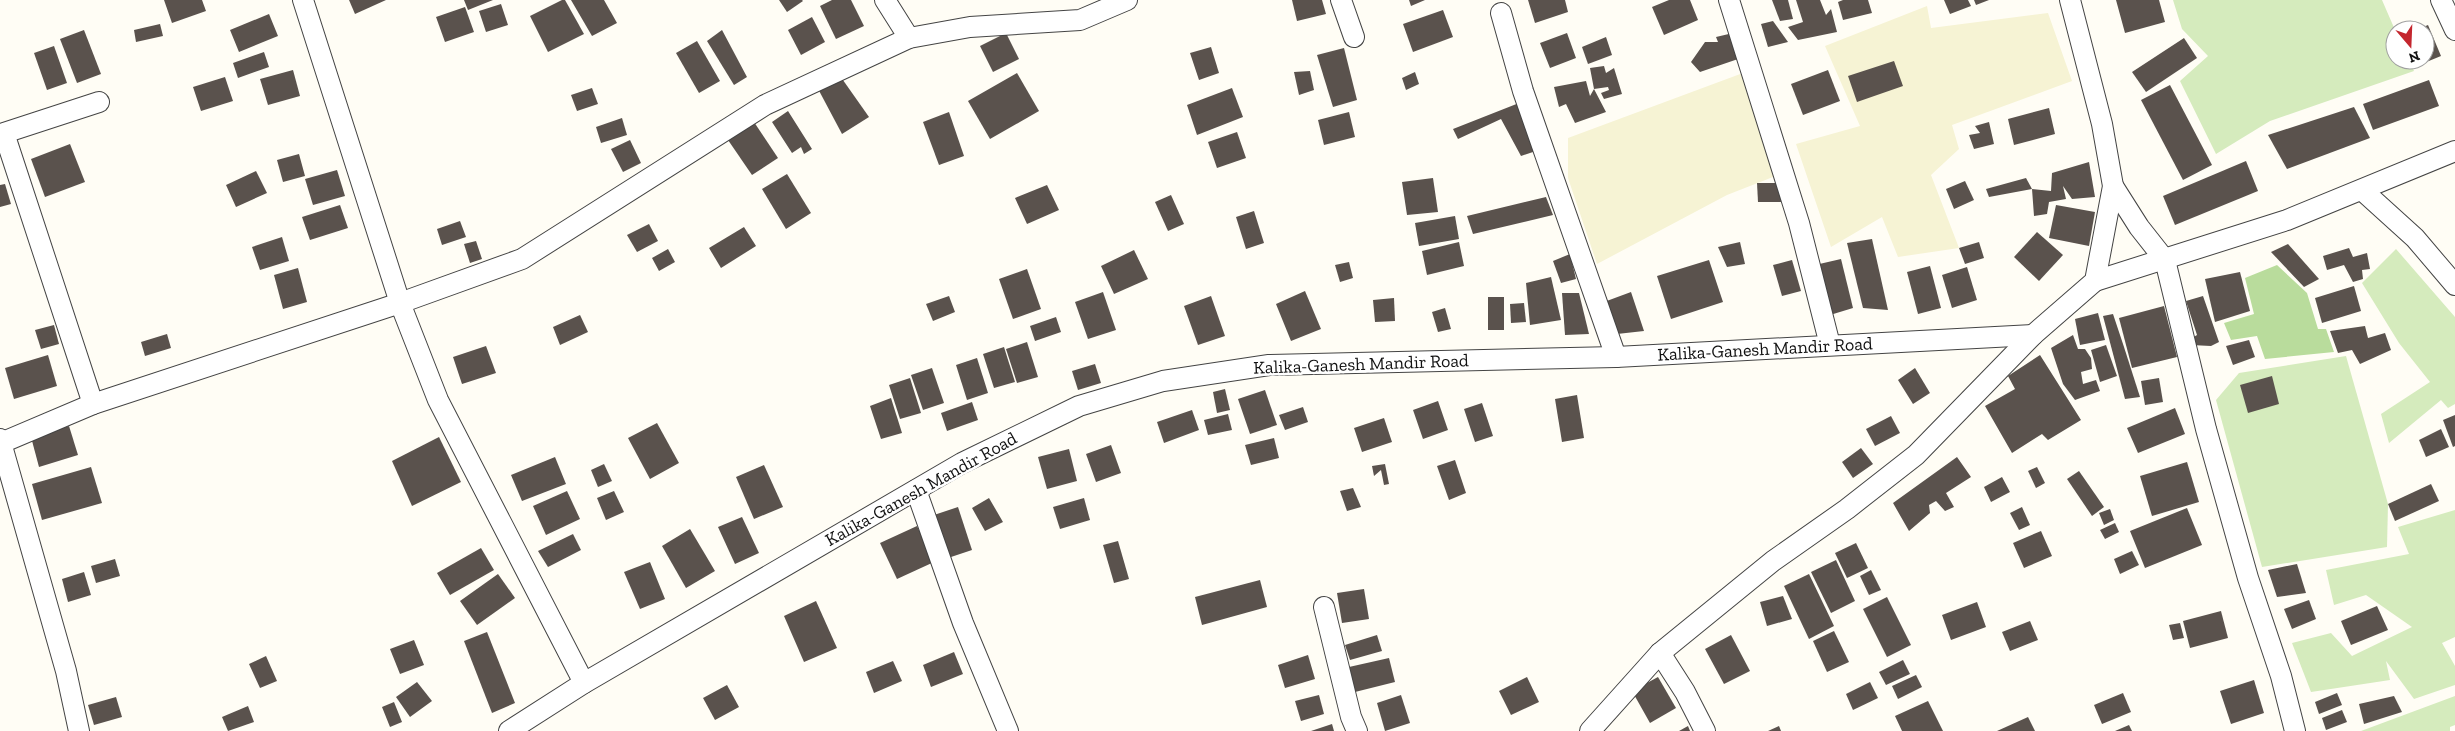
<svg xmlns="http://www.w3.org/2000/svg" width="2455" height="731" viewBox="0 0 2455 731" font-family="'Zilla Slab',serif">
<rect width="100%" height="100%" fill="#fffdf5"/>
<!-- farmland -->
<g fill="#f6f3d4">
<path d="M1927,6l4,22 117,-15 24,68 -120,44 7,24 -28,26 28,73 -61,9 -16,-40 -51,30 -35,-103 64,-18 -35,-80z"/>
<path d="M1751,70l32,103 -56,22 -130,69 -29,-86v-40z"/>
</g>
<!-- green -->
<g fill="#d5ebbd">
<path d="M2173,0h209l13,30v30h14l5,11 -144,50 -54,33 -36,-73 28,-25 -26,-27z"/>
<path d="M2396,249l59,68v87l-7,4 -7,-8 -52,43 -8,-29 49,-32 -31,-39 -37,-60z"/>
<path d="M2346,356l42,148 -1,43 -125,20 -46,-167 23,-27z"/>
<path d="M2455,510v127l-13,6 13,23v19l-41,14 -28,-38 4,19 -79,12 -19,-49 39,-10 21,23 60,-29 -46,-32 -32,10 -8,-35 83,-16 -11,-27z"/>
<path d="M2455,696v29l-5,2v4h-89z"/>
</g>
<!-- forest -->
<path fill="#b9dc9c" d="M2277,265l30,28 11,36h8l8,23 -69,7 -8,-23 -26,4 -7,-17 30,-9 -9,-36z"/>
<!-- building -->
<g fill="#5a524d">
<path d="M164,0h38l4,11 -34,12z"/>
<path d="M349,0h37l-31,14z"/>
<path d="M464,0h29l-25,10z"/>
<path d="M562,0h3l19,34 -36,18 -18,-36z"/>
<path d="M571,0h33l13,23 -25,13z"/>
<path d="M779,0h23l1,1 -16,11z"/>
<path d="M832,0h19l13,26 -28,13 -16,-33z"/>
<path d="M1292,0h30l4,14 -29,7z"/>
<path d="M1409,0h16l-14,6z"/>
<path d="M1528,0h37l3,12 -33,11z"/>
<path d="M1669,0h21l8,20 -34,15 -12,-28z"/>
<path d="M1772,0h16l5,19 -13,2z"/>
<path d="M1796,0h24l6,15 5,-6 6,23 -39,8 -10,-13 15,-5z"/>
<path d="M1843,0h25l4,13 -29,7 -5,-18z"/>
<path d="M1944,0h24l3,6 -21,8z"/>
<path d="M1974,0h15l-13,5z"/>
<path d="M2116,0h43l6,22 -40,11z"/>
<path d="M501,4l7,21 -22,7 -7,-21z"/>
<path d="M465,7l9,25 -29,10 -9,-25z"/>
<path d="M1443,10l10,27 -40,15 -10,-28z"/>
<path d="M269,14l9,22 -39,16 -9,-22z"/>
<path d="M812,17l13,25 -24,13 -13,-25z"/>
<path d="M1773,21l15,21 -20,5 -7,-23z"/>
<path d="M160,24l3,12 -27,6 -2,-12z"/>
<path d="M2428,25l13,31 -22,9 -2,-5h8v-30h-9z"/>
<path d="M84,30l17,44 -24,9 -17,-44z"/>
<path d="M722,30l25,47 -13,8 -27,-44z"/>
<path d="M1006,33l13,26 -26,13 -13,-26z"/>
<path d="M1567,33l9,25 -26,10 -10,-25z"/>
<path d="M1733,33l8,25 -41,14 -9,-10 14,-20h13l-2,-5z"/>
<path d="M1606,37l6,18 -24,9 -6,-17z"/>
<path d="M2184,38l13,20 -51,34 -14,-20z"/>
<path d="M697,41l23,40 -21,12 -23,-40z"/>
<path d="M54,46l13,37 -20,7 -13,-37z"/>
<path d="M1211,47l8,26 -20,7 -9,-27z"/>
<path d="M1344,48l13,52 -24,7 -16,-52z"/>
<path d="M264,52l5,15 -31,11 -5,-15z"/>
<path d="M1894,61l9,25 -46,16 -9,-26z"/>
<path d="M1604,66l2,7 8,-5 8,26 -18,5 -3,-6 8,-3 -1,-3 -14,2 -4,-21z"/>
<path d="M293,70l7,26 -32,9 -8,-26z"/>
<path d="M1828,70l12,31 -37,14 -12,-31z"/>
<path d="M1310,71l4,19 -15,5 -5,-23z"/>
<path d="M1415,72l4,12 -13,6 -4,-12z"/>
<path d="M838,73l31,44 -27,17 -26,-49z"/>
<path d="M1017,73l22,38 -49,28 -22,-38z"/>
<path d="M225,77l8,24 -32,10 -8,-24z"/>
<path d="M2429,80l10,26 -66,24 -10,-26z"/>
<path d="M1586,81l4,15 4,-7 12,23 -31,11 -9,-19 -7,3 -5,-20z"/>
<path d="M2170,85l42,80 -29,15 -42,-80z"/>
<path d="M592,88l6,16 -21,7 -6,-16z"/>
<path d="M1232,88l11,29 -46,18 -10,-30z"/>
<path d="M1519,103l17,48 -15,5 -20,-37 -43,20 -5,-10z"/>
<path d="M2354,107l16,31 -83,31 -19,-34z"/>
<path d="M2049,108l6,26 -41,11 -6,-26z"/>
<path d="M788,111l24,38 -8,5 -3,-7 -9,6 -20,-31z"/>
<path d="M949,112l15,44 -25,9 -16,-43z"/>
<path d="M1349,112l6,25 -31,8 -6,-25z"/>
<path d="M622,118l5,17 -26,8 -5,-16z"/>
<path d="M754,122l24,36 -26,17 -24,-35z"/>
<path d="M1989,122l5,22 -20,5 -5,-14 11,-2 -5,-7z"/>
<path d="M1237,132l9,26 -29,10 -9,-26z"/>
<path d="M630,140l11,23 -18,9 -12,-23z"/>
<path d="M70,144l15,38 -40,15 -14,-38z"/>
<path d="M299,154l6,22 -22,6 -6,-22z"/>
<path d="M2246,161l12,30 -83,34 -12,-29z"/>
<path d="M2089,162l6,35 -23,2 -9,-13 3,13 -17,3 -2,12 -13,2 -2,-27 19,2 1,-18z"/>
<path d="M337,170l8,26 -32,9 -8,-26z"/>
<path d="M256,171l11,22 -31,14 -10,-22z"/>
<path d="M787,174l24,39 -25,16 -24,-40z"/>
<path d="M1433,178l5,34 -31,3 -5,-33z"/>
<path d="M2026,178l6,11 -43,8 -3,-8z"/>
<path d="M1965,181l9,19 -20,9 -8,-20z"/>
<path d="M1757,183h25v19h-24z"/>
<path d="M5,184l6,20 -11,3v-22z"/>
<path d="M1047,185l12,25 -32,14 -12,-26z"/>
<path d="M1171,195l13,29 -16,7 -13,-29z"/>
<path d="M1546,197l7,18 -80,19 -6,-18z"/>
<path d="M340,205l8,23 -38,12 -8,-23z"/>
<path d="M2056,205l39,7 -6,34 -40,-8z"/>
<path d="M1254,211l10,32 -18,6 -10,-32z"/>
<path d="M1455,216l4,23 -40,7 -4,-23z"/>
<path d="M460,221l6,16 -24,8 -5,-16z"/>
<path d="M649,224l9,17 -21,11 -10,-17z"/>
<path d="M744,227l12,19 -35,22 -12,-20z"/>
<path d="M2037,232l26,23 -24,26 -25,-24z"/>
<path d="M282,237l7,24 -29,9 -8,-23z"/>
<path d="M1872,239l16,71 -25,-2 -16,-65z"/>
<path d="M476,241l6,18 -12,4 -6,-19z"/>
<path d="M1459,242l5,24 -37,9 -5,-24z"/>
<path d="M1740,242l5,22 -18,3 -9,-20z"/>
<path d="M1979,242l5,16 -19,6 -6,-16z"/>
<path d="M2288,244l31,35 -15,8 -33,-35z"/>
<path d="M2349,248l4,9 14,-4 3,16 -8,1 1,9 -10,3 -9,-17 -17,5 -4,-14z"/>
<path d="M668,249l7,13 -16,9 -7,-13z"/>
<path d="M1134,250l14,29 -34,15 -13,-28z"/>
<path d="M1570,254l6,25 -15,4 -8,-22z"/>
<path d="M1841,259l12,49 -23,7 -15,-50z"/>
<path d="M1709,260l14,42 -52,17 -14,-43z"/>
<path d="M1792,260l9,31 -19,5 -9,-31z"/>
<path d="M1349,262l4,16 -13,4 -5,-17z"/>
<path d="M1930,266l11,42 -23,6 -11,-42z"/>
<path d="M1967,267l10,33 -25,8 -10,-33z"/>
<path d="M298,268l9,34 -24,7 -9,-34z"/>
<path d="M1027,269l14,40 -28,10 -14,-40z"/>
<path d="M2240,272l10,39 -35,11 -10,-43z"/>
<path d="M1551,277l10,43 -31,5 -4,-42z"/>
<path d="M2354,286l7,25 -39,12 -7,-25z"/>
<path d="M1305,291l16,38 -30,12 -15,-37z"/>
<path d="M1103,292l13,38 -28,9 -13,-37z"/>
<path d="M1631,292l13,39 -27,3 -13,-32z"/>
<path d="M1562,293h17l10,41 -24,1z"/>
<path d="M949,296l6,16 -22,9 -7,-17z"/>
<path d="M1211,296l14,40 -27,9 -14,-39z"/>
<path d="M2203,296l16,46 -8,4 -20,-1 -2,-5 8,-5 -11,-34z"/>
<rect x="1488" y="297" width="16" height="33"/>
<path d="M1394,298l1,23 -20,1 -2,-22z"/>
<path d="M1524,303l2,19 -15,1 -1,-19z"/>
<path d="M2164,306l13,51 -45,11 -13,-50z"/>
<path d="M1445,308l6,21 -13,3 -6,-20z"/>
<path d="M2098,313l7,27 -25,5 -5,-26z"/>
<path d="M2113,314l11,33 16,50 -15,2 -22,-83z"/>
<path d="M580,315l8,17 -28,13 -7,-18z"/>
<path d="M1056,317l5,15 -26,9 -5,-15z"/>
<path d="M54,325l5,19 -18,5 -6,-19z"/>
<path d="M2365,326l3,12 17,-5 6,17 -31,14 -8,-14 -14,3 -8,-22z"/>
<path d="M167,334l4,14 -26,8 -4,-14z"/>
<path d="M2073,335l5,14h7l6,9 1,11 -11,3 2,12 13,-4 4,11 -25,9 -12,-16 -12,-36z"/>
<path d="M2249,340l6,17 -22,8 -7,-19z"/>
<path d="M1027,342l11,35 -21,6 -11,-34z"/>
<path d="M2106,345l11,31 -17,6 -9,-32z"/>
<path d="M486,346l10,27 -34,11 -9,-27z"/>
<path d="M1004,347l11,35 -21,6 -11,-34z"/>
<path d="M48,355l9,31 -43,13 -9,-31z"/>
<path d="M2040,355l41,65 -33,20 -6,-6 -30,19 -27,-47 30,-17 -7,-13z"/>
<path d="M977,358l11,35 -21,7 -11,-35z"/>
<path d="M1095,364l6,19 -23,7 -6,-19z"/>
<path d="M932,368l12,35 -21,7 -12,-35z"/>
<path d="M1915,368l15,25 -17,11 -15,-24z"/>
<path d="M2272,376l7,28 -31,9 -8,-28z"/>
<path d="M910,378l11,35 -21,6 -11,-34z"/>
<path d="M2159,378l4,24 -18,3 -4,-24z"/>
<path d="M1225,389l5,21 -13,3 -4,-21z"/>
<path d="M1265,390l12,35 -27,9 -12,-35z"/>
<path d="M1577,395l7,43 -22,4 -7,-43z"/>
<path d="M891,398l11,35 -21,6 -11,-33z"/>
<path d="M1438,401l10,29 -25,9 -10,-29z"/>
<path d="M972,402l6,18 -31,11 -6,-18z"/>
<path d="M1482,403l11,33 -18,6 -11,-33z"/>
<path d="M1303,407l5,15 -23,8 -6,-15z"/>
<path d="M2175,408l10,26 -47,19 -11,-25z"/>
<path d="M1192,410l7,20 -35,13 -7,-21z"/>
<path d="M1228,414l4,16 -24,5 -4,-15z"/>
<path d="M2455,415v31l-2,1 -10,-27z"/>
<path d="M1891,416l9,17 -25,13 -9,-17z"/>
<path d="M1384,418l8,24 -30,10 -8,-24z"/>
<path d="M657,423l22,40 -29,16 -22,-41z"/>
<path d="M69,426l9,29 -39,12 -8,-30z"/>
<path d="M2441,429l8,18 -23,10 -7,-17z"/>
<path d="M439,437l22,45 -49,24 -20,-45z"/>
<path d="M1274,438l5,20 -28,7 -6,-20z"/>
<path d="M1111,445l10,28 -25,9 -10,-28z"/>
<path d="M1861,448l12,16 -20,14 -11,-16z"/>
<path d="M1069,449l8,32 -30,8 -9,-32z"/>
<path d="M555,457l11,27 -44,17 -11,-26z"/>
<path d="M1957,457l14,20 -25,16 8,14 -9,4 -9,-10 -7,4 1,8 -21,18 -16,-28z"/>
<path d="M1455,460l11,33 -17,7 -12,-34z"/>
<path d="M2187,462l12,40 -47,14 -12,-40z"/>
<path d="M604,464l8,17 -14,6 -7,-17z"/>
<path d="M1385,464l4,20 -5,1 -3,-15 -7,6 -2,-10z"/>
<path d="M764,465l19,42 -29,12 -18,-42z"/>
<path d="M91,467l11,36 -60,17 -10,-36z"/>
<path d="M2037,467l8,16 -9,5 -8,-17z"/>
<path d="M2079,471l25,36 -12,9 -25,-37z"/>
<path d="M2002,477l8,15 -19,10 -7,-15z"/>
<path d="M2431,484l8,17 -44,20 -7,-17z"/>
<path d="M1353,488l8,19 -14,4 -7,-20z"/>
<path d="M567,491l13,28 -34,16 -13,-29z"/>
<path d="M614,491l10,21 -18,8 -9,-22z"/>
<path d="M989,498l14,24 -18,9 -13,-23z"/>
<path d="M1084,498l6,22 -30,9 -7,-22z"/>
<path d="M958,507l14,43 -24,8 -14,-43z"/>
<path d="M2022,507l8,18 -11,5 -9,-17z"/>
<path d="M2187,508l15,37 -57,23 -15,-37z"/>
<path d="M2110,509l4,11 -10,5 -5,-12z"/>
<path d="M742,517l17,36 -24,11 -17,-37z"/>
<path d="M2115,523l4,9 -14,7 -5,-9z"/>
<path d="M917,526l17,36 -37,17 -17,-36z"/>
<path d="M690,529l25,42 -29,17 -24,-42z"/>
<path d="M2041,531l11,25 -28,12 -11,-25z"/>
<path d="M573,534l8,16 -33,17 -10,-16z"/>
<path d="M1118,541l11,38 -15,4 -11,-38z"/>
<path d="M1856,543l12,25 -21,10 -12,-25z"/>
<path d="M481,548l13,22 -44,25 -13,-22z"/>
<path d="M2132,551l7,14 -19,9 -6,-15z"/>
<path d="M115,559l5,17 -24,7 -5,-17z"/>
<path d="M1836,560l19,41 -24,12 -20,-41z"/>
<path d="M650,562l15,37 -25,10 -16,-37z"/>
<path d="M2297,564l9,29 -29,4 -9,-27z"/>
<path d="M1871,570l10,20 -12,5 -9,-19z"/>
<path d="M84,572l7,23 -23,7 -6,-23z"/>
<path d="M498,574l17,24 -38,27 -17,-24z"/>
<path d="M1809,574l25,52 -25,13 -25,-53z"/>
<path d="M1260,580l7,27 -65,18 -7,-28z"/>
<path d="M1364,589l5,30 -27,4 -5,-30z"/>
<path d="M1783,596l9,23 -25,7 -7,-24z"/>
<path d="M1887,597l24,48 -24,12 -24,-48z"/>
<path d="M2309,600l7,19 -24,10 -8,-20z"/>
<path d="M816,601l21,47 -33,14 -20,-46z"/>
<path d="M1977,602l9,25 -35,13 -9,-25z"/>
<path d="M2377,606l11,24 -37,15 -10,-24z"/>
<path d="M2221,611l7,27 -38,10 -7,-27z"/>
<path d="M2030,621l8,19 -28,11 -8,-19z"/>
<path d="M2180,623l4,15 -11,2 -4,-15z"/>
<path d="M1834,631l15,31 -22,10 -14,-31z"/>
<path d="M487,632l28,71 -23,10 -28,-72z"/>
<path d="M1377,635l5,16 -32,9 -5,-15z"/>
<path d="M1731,635l19,36 -26,13 -19,-35z"/>
<path d="M414,640l10,25 -24,9 -10,-25z"/>
<path d="M954,652l9,22 -32,13 -8,-22z"/>
<path d="M1308,655l7,24 -30,9 -7,-23z"/>
<path d="M266,656l11,25 -17,7 -11,-24z"/>
<path d="M1389,658l6,24 -40,10 -6,-25z"/>
<path d="M1903,660l7,14 -24,11 -7,-13z"/>
<path d="M893,661l9,20 -28,12 -8,-21z"/>
<path d="M1916,675l6,12 -24,12 -6,-13z"/>
<path d="M1527,677l12,25 -28,13 -12,-24z"/>
<path d="M1658,677l18,31 -26,15 -18,-32z"/>
<path d="M2254,680l10,33 -33,11 -11,-33z"/>
<path d="M417,682l15,19 -22,16 -14,-20z"/>
<path d="M1870,682l8,16 -25,12 -7,-16z"/>
<path d="M727,685l12,22 -24,13 -12,-22z"/>
<path d="M2123,693l8,19 -29,12 -8,-19z"/>
<path d="M2337,693l5,12 -23,9 -4,-12z"/>
<path d="M1319,695l5,19 -23,7 -6,-20z"/>
<path d="M1401,695l9,28 -25,8 -8,-28z"/>
<path d="M2394,696l8,16 -38,12 -5,-20z"/>
<path d="M116,697l6,20 -28,8 -6,-20z"/>
<path d="M1928,701l15,30h-41l-7,-15z"/>
<path d="M394,702l8,20 -12,5 -8,-20z"/>
<path d="M248,706l6,16 -26,9 -6,-14z"/>
<path d="M2342,710l5,12 -21,8 -4,-12z"/>
<path d="M2028,717l7,14h-38z"/>
<path d="M1332,724l2,7h-23z"/>
<path d="M2129,725l3,6h-17z"/>
<path d="M1688,726l2,5h-11z"/>
<path d="M1779,726l2,5h-13z"/>
</g>
<g fill="none" stroke-linecap="round" stroke-linejoin="round">
<defs>
<g id="street">
<path d="M303,0l97,303 38,97 146,283"/>
<path d="M885,0l24,38"/>
<path d="M1341,0l13,37"/>
<path d="M1729,0l70,223 31,122"/>
<path d="M2441,0l14,30"/>
<path d="M1501,13l22,78 93,266"/>
<path d="M2113,186l26,41 26,33 41,169 42,149 33,98 14,55"/>
<path d="M2362,190l53,48 40,47"/>
<path d="M2095,281l192,-61 168,-69"/>
<path d="M93,404l-89,-271 95,-31"/>
<path d="M0,439l66,232 13,60"/>
<path d="M1,443l92,-39 307,-101 122,-44 243,-154 144,-67 61,-11 110,-7 47,-20"/>
<path d="M916,490l47,133 45,108"/>
<path d="M1324,607l27,110 6,14"/>
<path d="M1660,653l25,39 20,39"/>
<path d="M509,731l75,-48 378,-220 117,-57 84,-25 106,-16 347,-8 417,-22"/>
<path d="M1590,731l70,-78 113,-92 74,-52 69,-54 117,-120 62,-54 18,-95 -11,-62 -32,-124"/>
</g>
</defs>
<!-- street casing -->
<use href="#street" stroke="#444" stroke-width="22"/>
<!-- street -->
<use href="#street" stroke="#fff" stroke-width="20"/>
</g>
<g text-anchor="middle" stroke-width="5" stroke-linejoin="round" paint-order="stroke">
<!-- street labels -->
<g font-size="18" fill="#111" stroke="#fff">
<text transform="translate(1765 349) rotate(-3)" y="6">Kalika-Ganesh Mandir Road</text>
<text transform="translate(1361 364) rotate(-2)" y="6">Kalika-Ganesh Mandir Road</text>
<text transform="translate(921 489) rotate(-29)" y="6">Kalika-Ganesh Mandir Road</text>
</g>
</g>
<!-- north arrow -->
<g transform="translate(2410 45) rotate(161)"><circle r="24" fill="#ffffff" stroke="#a0a0a0"/>
<path d="M0-4L9 19L0 12L-9 19Z" fill="#c4262e"/>
<text y="-8" font-size="14" font-weight="bold" text-anchor="middle" fill="#111111">N</text>
</g>
</svg>
